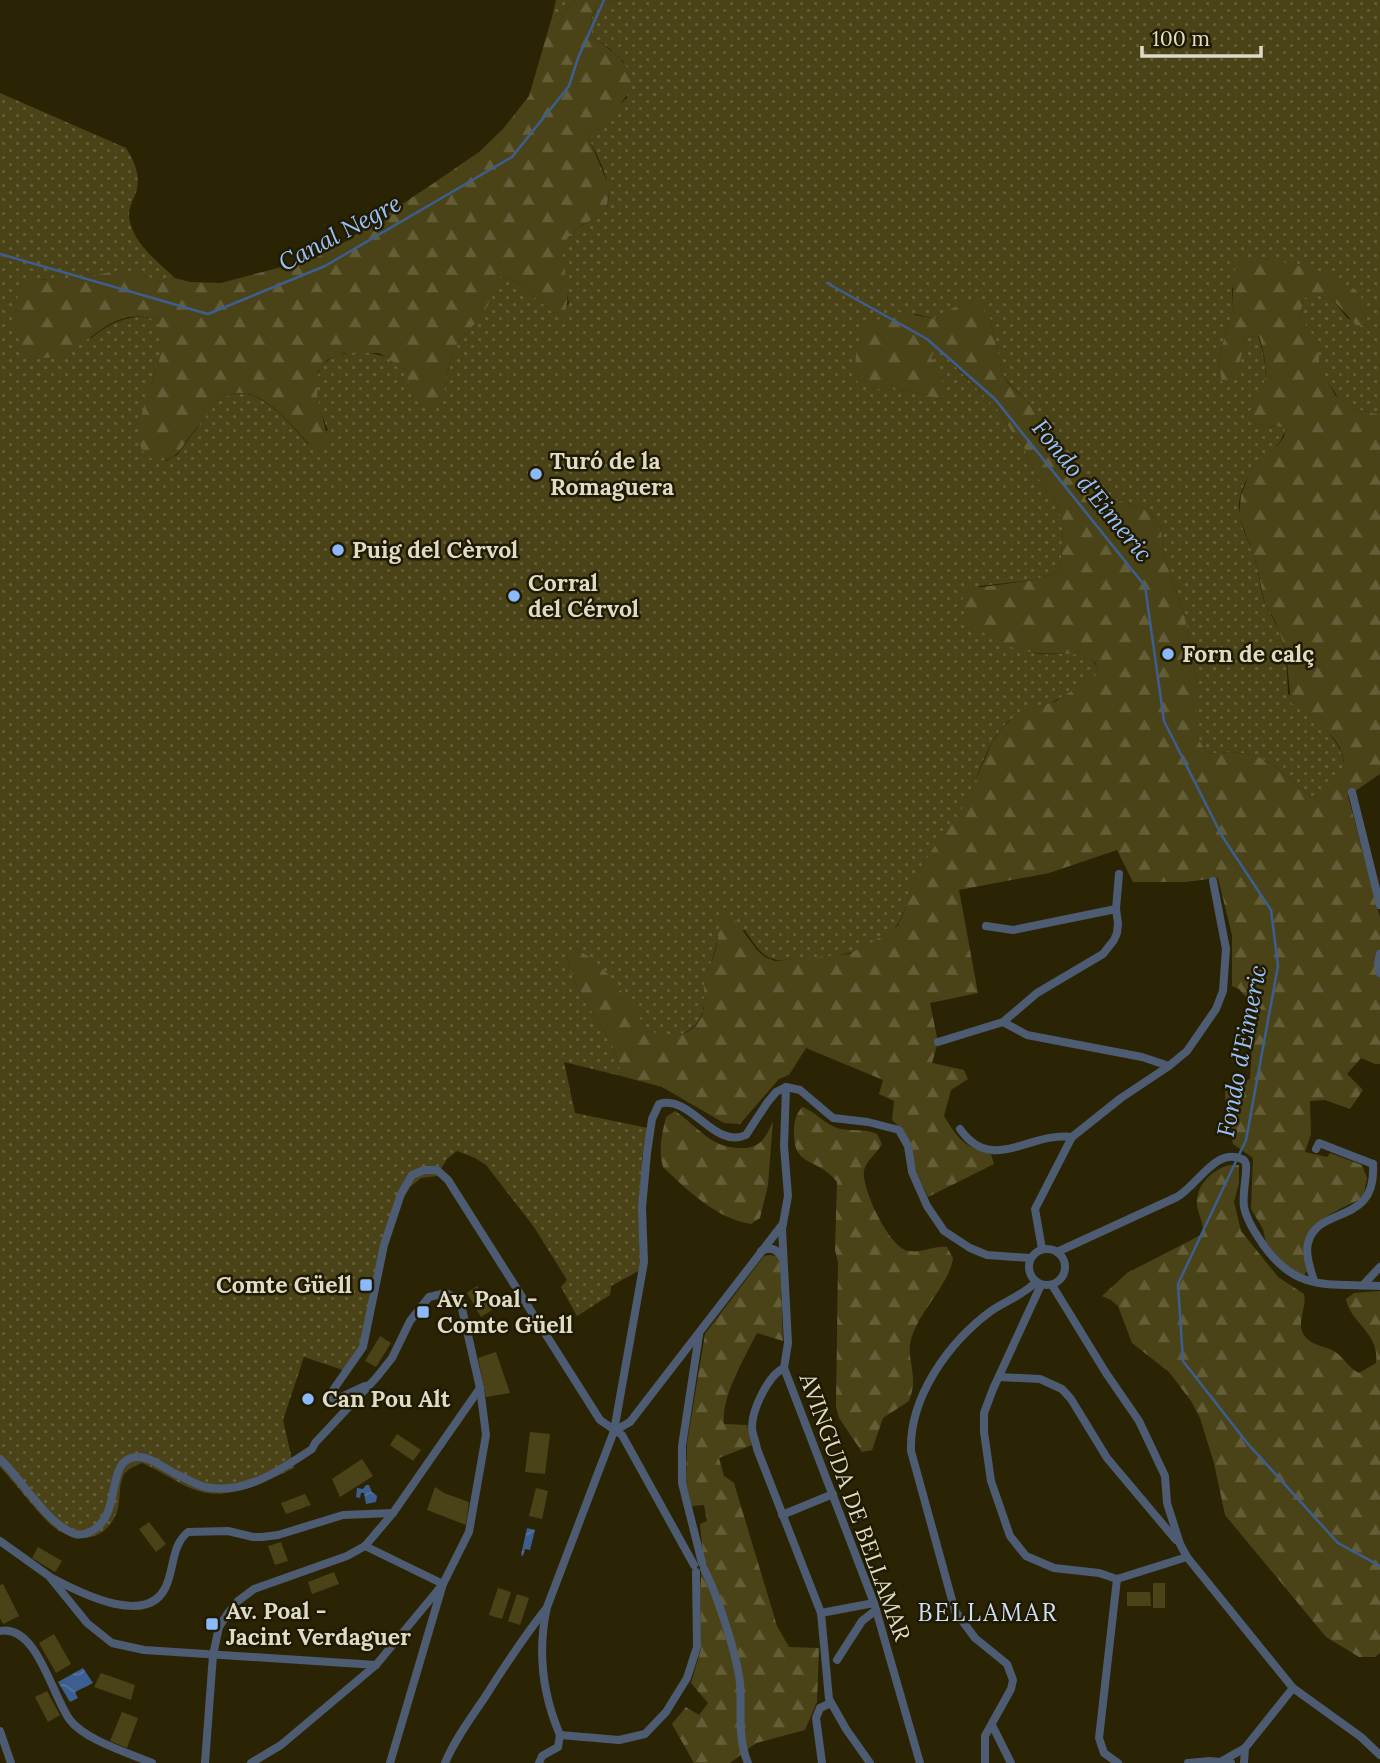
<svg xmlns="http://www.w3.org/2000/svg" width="1380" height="1763" viewBox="0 0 1380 1763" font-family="Lora,serif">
<defs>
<pattern id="green-dots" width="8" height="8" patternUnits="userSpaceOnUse" patternTransform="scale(1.75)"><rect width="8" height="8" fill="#4b4318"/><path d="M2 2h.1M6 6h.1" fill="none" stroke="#645e38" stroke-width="1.8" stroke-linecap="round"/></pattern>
<pattern id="forest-firs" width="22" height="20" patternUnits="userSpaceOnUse" patternTransform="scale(1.75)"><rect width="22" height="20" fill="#4b4318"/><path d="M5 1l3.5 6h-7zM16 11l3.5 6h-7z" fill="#645e38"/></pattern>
<pattern id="water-waves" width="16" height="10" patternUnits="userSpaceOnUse" patternTransform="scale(1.75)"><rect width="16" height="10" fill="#3c5e90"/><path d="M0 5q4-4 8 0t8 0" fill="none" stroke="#58749e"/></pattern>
</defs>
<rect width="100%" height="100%" fill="#2a2404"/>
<!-- green -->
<g fill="url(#green-dots)">
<path d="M556,0h19l-11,12 -12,5z"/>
<path d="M619,0h761v415l-29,-7 -10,-6 -18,-28 -4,-10v-21l-19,-25 3,-19 10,-5 20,6 14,18 20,8c0,-51 -64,-57 -102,-68l-33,30 1,21 -14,47 2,25 21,-29 4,-15 12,-1c11,33 11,48 -8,76l4,10 11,4 21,1c-7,31 -42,36 -47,76 -2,20 10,37 16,56 4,14 5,28 9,42 4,10 11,19 15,29 8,21 8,42 9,64 16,15 60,49 55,72 -2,10 -11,20 -17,28l-15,3c-41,-33 -45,-50 -104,-43l-10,-18v-54l-12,-65 -21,-62 -4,-31 -13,-15 -44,-13 -57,-66 -17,-27 -22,-22 -5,-9 -12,-54 -45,-4 -9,5 -21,-5 -59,45v13l13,16 42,3 27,8 -7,-42 6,-9 62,63 14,23 9,9 12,29 22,31 7,19 -2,43 -6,8 -21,7 -55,6 -4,40c19,13 43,26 66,28 15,1 31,-3 45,2 9,4 10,10 12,18 -13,9 -26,18 -40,25 -20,11 -42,11 -56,29 -19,23 -26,56 -40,82 -12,21 -31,39 -43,61 -8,14 -10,30 -17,45 -15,34 -59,40 -92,42 -39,3 -43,7 -65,-28l-28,6c0,17 -9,30 -12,46 -3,11 1,22 -3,32 -3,9 -10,15 -18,19 -11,6 -25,5 -35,-3 -29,-24 -37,-67 -76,-82l-6,8c6,44 50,76 54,120l-57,-14 11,51 73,15 -6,30v111l-31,17 -1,9 -33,21 -16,-29 6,-7 -33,-53 -48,-62 -11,-7 -18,-7 -10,8 -10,17 -16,2 -11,9 -24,40 -24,115 -19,28 -39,-13 -21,63 11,48c-32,15 -68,36 -104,20 -16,-7 -31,-18 -48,-25 -7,3 -13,5 -18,11 -6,11 -3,26 -7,38 -12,31 -43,33 -66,13 -17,-16 -34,-40 -51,-58v-1374l126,55c9,14 16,30 9,47 -3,7 -6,13 -6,21 2,26 29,46 46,62l-16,3 -16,-6 -33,-3 -25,8 -25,2 -18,-3 -27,31 76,28c19,-15 41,-27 66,-18l5,11v20l-14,43 18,67 11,-6 37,-50c35,-34 73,15 94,39l20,-14c-7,-16 -16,-41 -9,-58 11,-29 71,-23 85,-2 5,7 7,18 10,26l29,-1 7,-33 10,-23 14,-16 27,-47 14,5 40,33 14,-10 -8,-50 4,-13 6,-8 36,-24c6,-28 -7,-47 -19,-72l24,-27 15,-12 -3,-36 -15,-14 -17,-11c-3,-26 2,-30 27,-37z"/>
</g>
<!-- forest -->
<g fill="url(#forest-firs)">
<path d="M575,0h44c-25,7 -30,10 -27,37 18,12 36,24 42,45 -4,16 -33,40 -46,55l21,49 -2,23c-11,10 -27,15 -37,26 -20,21 8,51 -7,81l-8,-2 -40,-33 -14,-5 -18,39 -23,24 -10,23 -7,33 -6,11 -9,3 -9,-5 -5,-8 -11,-28 -24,-15h-35l-17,7 -9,12 -1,22 11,46 -6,7 -13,-3c-22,-24 -60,-74 -95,-39 -7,11 -16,20 -23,30 -9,11 -15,27 -32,25 -45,-5 0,-85 2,-109 2,-11 0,-21 -4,-31 -12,-4 -26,-5 -38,0 -17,6 -30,20 -46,29 -37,20 -60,5 -58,-37 0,-15 6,-22 16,-33l43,2 36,-9h10l23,3 16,6 16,-3 15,4 31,1 94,-25 28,-15 88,-58 48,-33 24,-23 26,-33 23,-79 12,-5z"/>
<path d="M1254,257c23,1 92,20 105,37 7,9 8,21 8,32l-11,-1 -23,-25 -20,-6 -10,5 -3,19 19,25v21l16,31 16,13 29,7v359l-32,22 32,121v147h-5l-14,-6 -14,16 16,16 -13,19 -25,-9 -15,1 1,33 -6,18 22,5 3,-4 32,12 5,13 -4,20c-31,15 -73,29 -55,72l-4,5 -14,-5 -24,-27 -3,-14 -12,-20 2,-51 -20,-14 -7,-31 -1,-24 25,-10 4,-72 -15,-18 -7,-3v-51l-14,-57 -33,4h-52l-16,-32 -68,23 -90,17 19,103 -48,10 8,39 -6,21 32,7 4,9 -17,11 -7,26c14,23 20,31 47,38l3,10 -66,33c-3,-7 -7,-14 -10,-21 -8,-21 -7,-40 -26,-56l2,-19 -15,-7 4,-14 -77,-32 -17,27 -10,4 -39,45 -16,-1 -62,-36 -41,-11c-4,-44 -48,-76 -54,-120l6,-8c34,13 53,53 74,80 18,13 44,11 55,-12 4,-11 1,-22 2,-32 2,-13 10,-24 12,-36 3,-12 0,-20 8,-31l10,2 23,31 8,7 10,4 74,-7 40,-21 9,-8 5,-10 13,-40 24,-37 21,-26 31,-69 10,-15 15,-14 39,-13 42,-27 -3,-12c-18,-12 -38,-7 -59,-9 -25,-2 -51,-17 -69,-33l-5,-21 5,-10 67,-9 21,-7 6,-8 2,-43 -7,-19 -22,-31 -12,-29 -9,-9 -14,-23 -61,-63 -7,9 17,37 -11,5 -26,-8 -42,-3 -11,-4c-5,-23 -3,-41 11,-61l29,-11 38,7 28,-18 10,-2 16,19 12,54 5,10 22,21 17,27 57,66 44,13 13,15 4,31 21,62 12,65v54l10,18c59,-7 63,10 104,43l15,-3c6,-9 15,-18 17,-29 5,-25 -35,-49 -52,-62l-5,-52 -10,-29 -11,-18 -9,-42 -17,-46 2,-21 8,-20 5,-8 24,-22 6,-8 2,-10 -21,-1 -11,-4 -5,-10c20,-28 20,-44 10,-76l-13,1 -10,39 -5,10 -10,-5 -2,-25 14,-47v-32l3,-11 7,-8z"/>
<path d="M802,1107c13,4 22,17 35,21 13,4 27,0 40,6l5,10c-5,9 -15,16 -18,26 -3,18 24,74 41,80 15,5 28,-5 42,-3l6,11c-3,25 -32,51 -41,78 -8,22 8,37 -3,65l-26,17 -11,32 -10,2 -23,-34 -3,-11 2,-145 -3,-12 2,-68c-19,-25 -43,-14 -43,-48 0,-12 1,-18 8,-27z"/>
<path d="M675,1111c24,16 36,38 67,37 19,0 24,-11 31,-27l-5,64 -8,33 -9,6c-34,-5 -64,-34 -88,-57 -5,-18 -1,-33 3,-50z"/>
<path d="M1230,1165h9v18l-5,19 7,29 37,46 26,17c3,12 -6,25 -2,37 6,15 21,14 32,20 10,6 14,17 25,22l17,-10c4,-30 -25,-39 -30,-64l8,-6 26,-2v362l-5,4h-16l-33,-20 -101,-122 -11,-52 -14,-45 -9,-17 -22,-29 -37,-29 -14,-37 -7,-6 -9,-4 25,-23 76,-39c1,-11 -4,-17 -6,-28 -2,-20 15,-37 33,-41z"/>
<path d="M770,1255l6,1 4,4 3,81 -26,-8c-12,24 -36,63 -33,91l23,1 5,20 -33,13 5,18 10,7 43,143 12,21 30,1 -2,54 -12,28 -49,13 -26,20h-36l-22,-39 14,-17 13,8 9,-12 -17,-20 10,-34 -1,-58 3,-36 -3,-31 7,-3 -3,-16 -12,1 -6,-22 1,-41 18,-109 59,-78z"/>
</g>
<!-- pitch -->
<g fill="#4b4318">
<path d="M477,1286l15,24 -11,7 -14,-24z"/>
<path d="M380,1336l11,7 -15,24 -11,-6z"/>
<path d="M496,1352l14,41 -24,4 -8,-39z"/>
<path d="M530,1432l20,2 -5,40 -20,-2z"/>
<path d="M397,1434l24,16 -8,11 -23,-16z"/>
<path d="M362,1459l11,17 -33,21 -8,-18z"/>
<path d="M435,1487l9,6 25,9 -3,23 -39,-15z"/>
<path d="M536,1488l12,3 -6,28 -13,-3z"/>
<path d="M305,1494l6,11 -25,9 -5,-11z"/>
<path d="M149,1522l17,22 -10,8 -17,-23z"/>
<path d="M281,1542l7,19 -13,4 -7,-19z"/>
<path d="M38,1547l24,14 -7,11 -23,-14z"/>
<path d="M334,1572l5,12 -27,10 -4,-12z"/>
<rect x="1153" y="1583" width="12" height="25"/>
<path d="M3,1584l16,32 -16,8 -3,-6v-33z"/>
<path d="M498,1588l13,4 -9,27 -13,-4z"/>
<path d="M1127,1592h23l1,14h-24z"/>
<path d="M517,1594l12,4 -9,27 -12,-4z"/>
<path d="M54,1634l17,30 -15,9 -17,-30z"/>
<path d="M101,1673l34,12 -4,15 -37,-13z"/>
<path d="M47,1691l13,24 -12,7 -13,-25z"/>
<path d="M122,1712l16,6 -11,30 -17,-7z"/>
</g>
<!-- water -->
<g fill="url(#water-waves)">
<path d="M366,1485h3l3,7 5,4 -1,6 -10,2 -2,-11h-3l-1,5 -4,-1 1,-9 6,1z"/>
<path d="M527,1528l8,2 -5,20 -5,-1 -2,7 -2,-1z"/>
<path d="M83,1668l10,15 -18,9 3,6 -8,4 -12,-20z"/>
</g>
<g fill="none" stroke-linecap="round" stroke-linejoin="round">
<!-- stream -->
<g stroke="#3c5e90" stroke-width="2.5">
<path d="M0,254l208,60 117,-48 187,-109 57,-71 9,-28 26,-58"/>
<path d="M827,283l100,56 68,60 150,187 19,135 58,115 49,74 7,56 -32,174 -68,144 5,77 65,83 90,99 42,23"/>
</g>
<!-- street -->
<g stroke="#4d5c72" stroke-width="8">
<path d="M1352,792l28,113"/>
<path d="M1119,874l-3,35 2,14 -1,10 -3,7 -11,14 -66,39 -34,29 24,13 115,22 27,9"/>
<path d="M986,926l27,4 103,-21"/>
<path d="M1380,954l-2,9 2,10"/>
<path d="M938,1042l65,-20"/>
<path d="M786,1087l-2,59 4,50 -6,33 6,114 -4,25 90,235 46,160"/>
<path d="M960,1129c32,46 70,2 112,8"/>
<path d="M1316,1149l3,-6 54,21"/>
<circle cx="1047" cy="1267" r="18"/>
<path d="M1042,1249l-7,-40 37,-72 49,-39 48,-32 18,-15 29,-42 7,-18 3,-42 -13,-68"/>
<path d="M761,1251c10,-5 17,-2 22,9"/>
<path d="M1057,1252l120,-55c22,-13 40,-52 67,-37l2,4c1,14 -4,29 -2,43 3,14 12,27 20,39 34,47 65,37 116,40"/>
<path d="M1314,1281c-3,-11 -9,-26 -6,-38 10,-39 69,-16 65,-79"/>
<path d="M1041,1285l-48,104 -9,24v19l7,49 19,55 16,20 28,12 45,5 18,6"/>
<path d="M1052,1285l54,88 33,48 26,55 2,27 13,41 7,13 106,131 68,49 19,18"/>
<path d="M1363,1285l17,-18"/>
<path d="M699,1335l-17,111v37l20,80"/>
<path d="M784,1368c-16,7 -32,42 -32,59 0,7 4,15 5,22l64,164 8,86 17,30 24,34"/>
<path d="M999,1377l41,2 22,10 9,10 36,59 69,82"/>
<path d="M365,1386l-28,13h-4l-2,-6 32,-46 21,-102 17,-51 11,-19 12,-5h13l11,10 152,240 22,15 72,130"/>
<path d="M614,1431l16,-9 152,-197"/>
<path d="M0,1459c22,21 47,65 75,75 8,2 14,-1 20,-5 27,-18 10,-72 43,-72 12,-1 27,12 38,17 9,4 20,11 29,13 41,8 75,-17 107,-38l3,-6 61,-65 16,-20 18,-37 19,-24 17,-4 14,7 20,88 6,47 -17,97 -26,52 -67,81 -95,80 -30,18"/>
<path d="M782,1515l51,-21"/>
<path d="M0,1541l49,35 38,47 25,20 32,7 232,15"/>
<path d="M365,1546l78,38"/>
<path d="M704,1569c13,25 33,86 36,114 2,27 -3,55 8,80"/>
<path d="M50,1577c30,16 103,54 118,4 6,-17 5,-37 20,-49l40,-1 25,6h9l16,-2 65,-20 50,-2"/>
<path d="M1117,1579l-18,159 5,15 14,10"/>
<path d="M1117,1579l70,-22"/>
<path d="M821,1613l53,-10"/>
<path d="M0,1631c37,-7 52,65 70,89 15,20 59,33 82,43"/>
<path d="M837,1660l25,-39 14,-11"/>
<path d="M992,1725l19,38"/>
<path d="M0,1731l11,32"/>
<path d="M560,1735c-18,-42 -23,-83 -13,-128l67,-176 30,-169 -2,-54 5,-55 5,-34 7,-15c32,-10 55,46 87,31l21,-32 9,-11 10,-5 14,3 33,28 35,4 31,8 9,16 4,26 15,34 17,25 26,17 17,7 43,3"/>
<path d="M560,1735l59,5 26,-6 21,-22 21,-34 10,-31 -1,-75"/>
<path d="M1222,1761l23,-13"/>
<path d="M205,1763l8,-108 6,-28 9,-14 10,-12 16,-12 93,-33 18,-10 28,-33 87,-125"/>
<path d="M390,1763l52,-176"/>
<path d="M445,1763c10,-24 26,-45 40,-66 19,-30 38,-59 60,-87"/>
<path d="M539,1763l3,-7 16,-9 2,-12"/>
<path d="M822,1763l-6,-45 4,-10 11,-5"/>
<path d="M985,1763v-27l26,-47 2,-9 -6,-16 -32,-26 -20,-27 -44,-160c-2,-54 38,-109 80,-140 15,-10 32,-16 45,-29"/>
<path d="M1188,1763l22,-2 21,2"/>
<path d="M1244,1763l1,-15 48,-60"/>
</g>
</g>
<!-- markers -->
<g fill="#8cb9fc" stroke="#201a00" stroke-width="2.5">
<circle cx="536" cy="474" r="7"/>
<circle cx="338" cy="550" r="7"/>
<circle cx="514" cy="596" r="7"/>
<circle cx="1168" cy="654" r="7"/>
<rect x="359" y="1278" width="14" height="14" rx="3.5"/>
<rect x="416" y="1305" width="14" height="14" rx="3.5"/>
<circle cx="308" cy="1399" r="7"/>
<rect x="205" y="1617" width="14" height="14" rx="3.5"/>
</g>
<g text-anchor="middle" stroke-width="5" stroke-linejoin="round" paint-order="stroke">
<!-- poi labels -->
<g font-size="23" font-weight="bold" fill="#dedbc9" stroke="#201a00" text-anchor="start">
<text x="550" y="469">Turó de la<tspan x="550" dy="26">Romaguera</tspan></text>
<text x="352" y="558">Puig del Cèrvol</text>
<text x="528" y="591">Corral<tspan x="528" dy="26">del Cérvol</tspan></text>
<text x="1182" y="662">Forn de calç</text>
<text x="352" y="1293" text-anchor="end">Comte Güell</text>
<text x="437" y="1307">Av. Poal -<tspan x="437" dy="26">Comte Güell</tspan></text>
<text x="322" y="1407">Can Pou Alt</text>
<text x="226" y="1619">Av. Poal -<tspan x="226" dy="26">Jacint Verdaguer</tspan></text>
</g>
<!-- street labels -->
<g font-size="23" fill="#dedbc9" stroke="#201a00">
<text transform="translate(855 1507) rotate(70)" y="8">AVINGUDA DE BELLAMAR</text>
</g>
<!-- water labels -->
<g font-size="24" font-style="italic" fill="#99c2fd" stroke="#201a00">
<text transform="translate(340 233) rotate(-28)" y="8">Canal Negre</text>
<text transform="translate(1092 491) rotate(51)" y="8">Fondo d'Eimeric</text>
<text transform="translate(1242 1051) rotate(-79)" y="8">Fondo d'Eimeric</text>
</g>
<!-- neighbourhood labels -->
<g font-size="24" letter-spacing="2" fill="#cedff9" stroke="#201a00">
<text x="988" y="1621">BELLAMAR</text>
</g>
</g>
<!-- scale -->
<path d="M1142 46v10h119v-10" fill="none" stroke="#dedbc9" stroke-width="3.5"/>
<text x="1152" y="46" font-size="21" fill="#dedbc9" stroke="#201a00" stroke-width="5" paint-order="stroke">100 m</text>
</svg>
